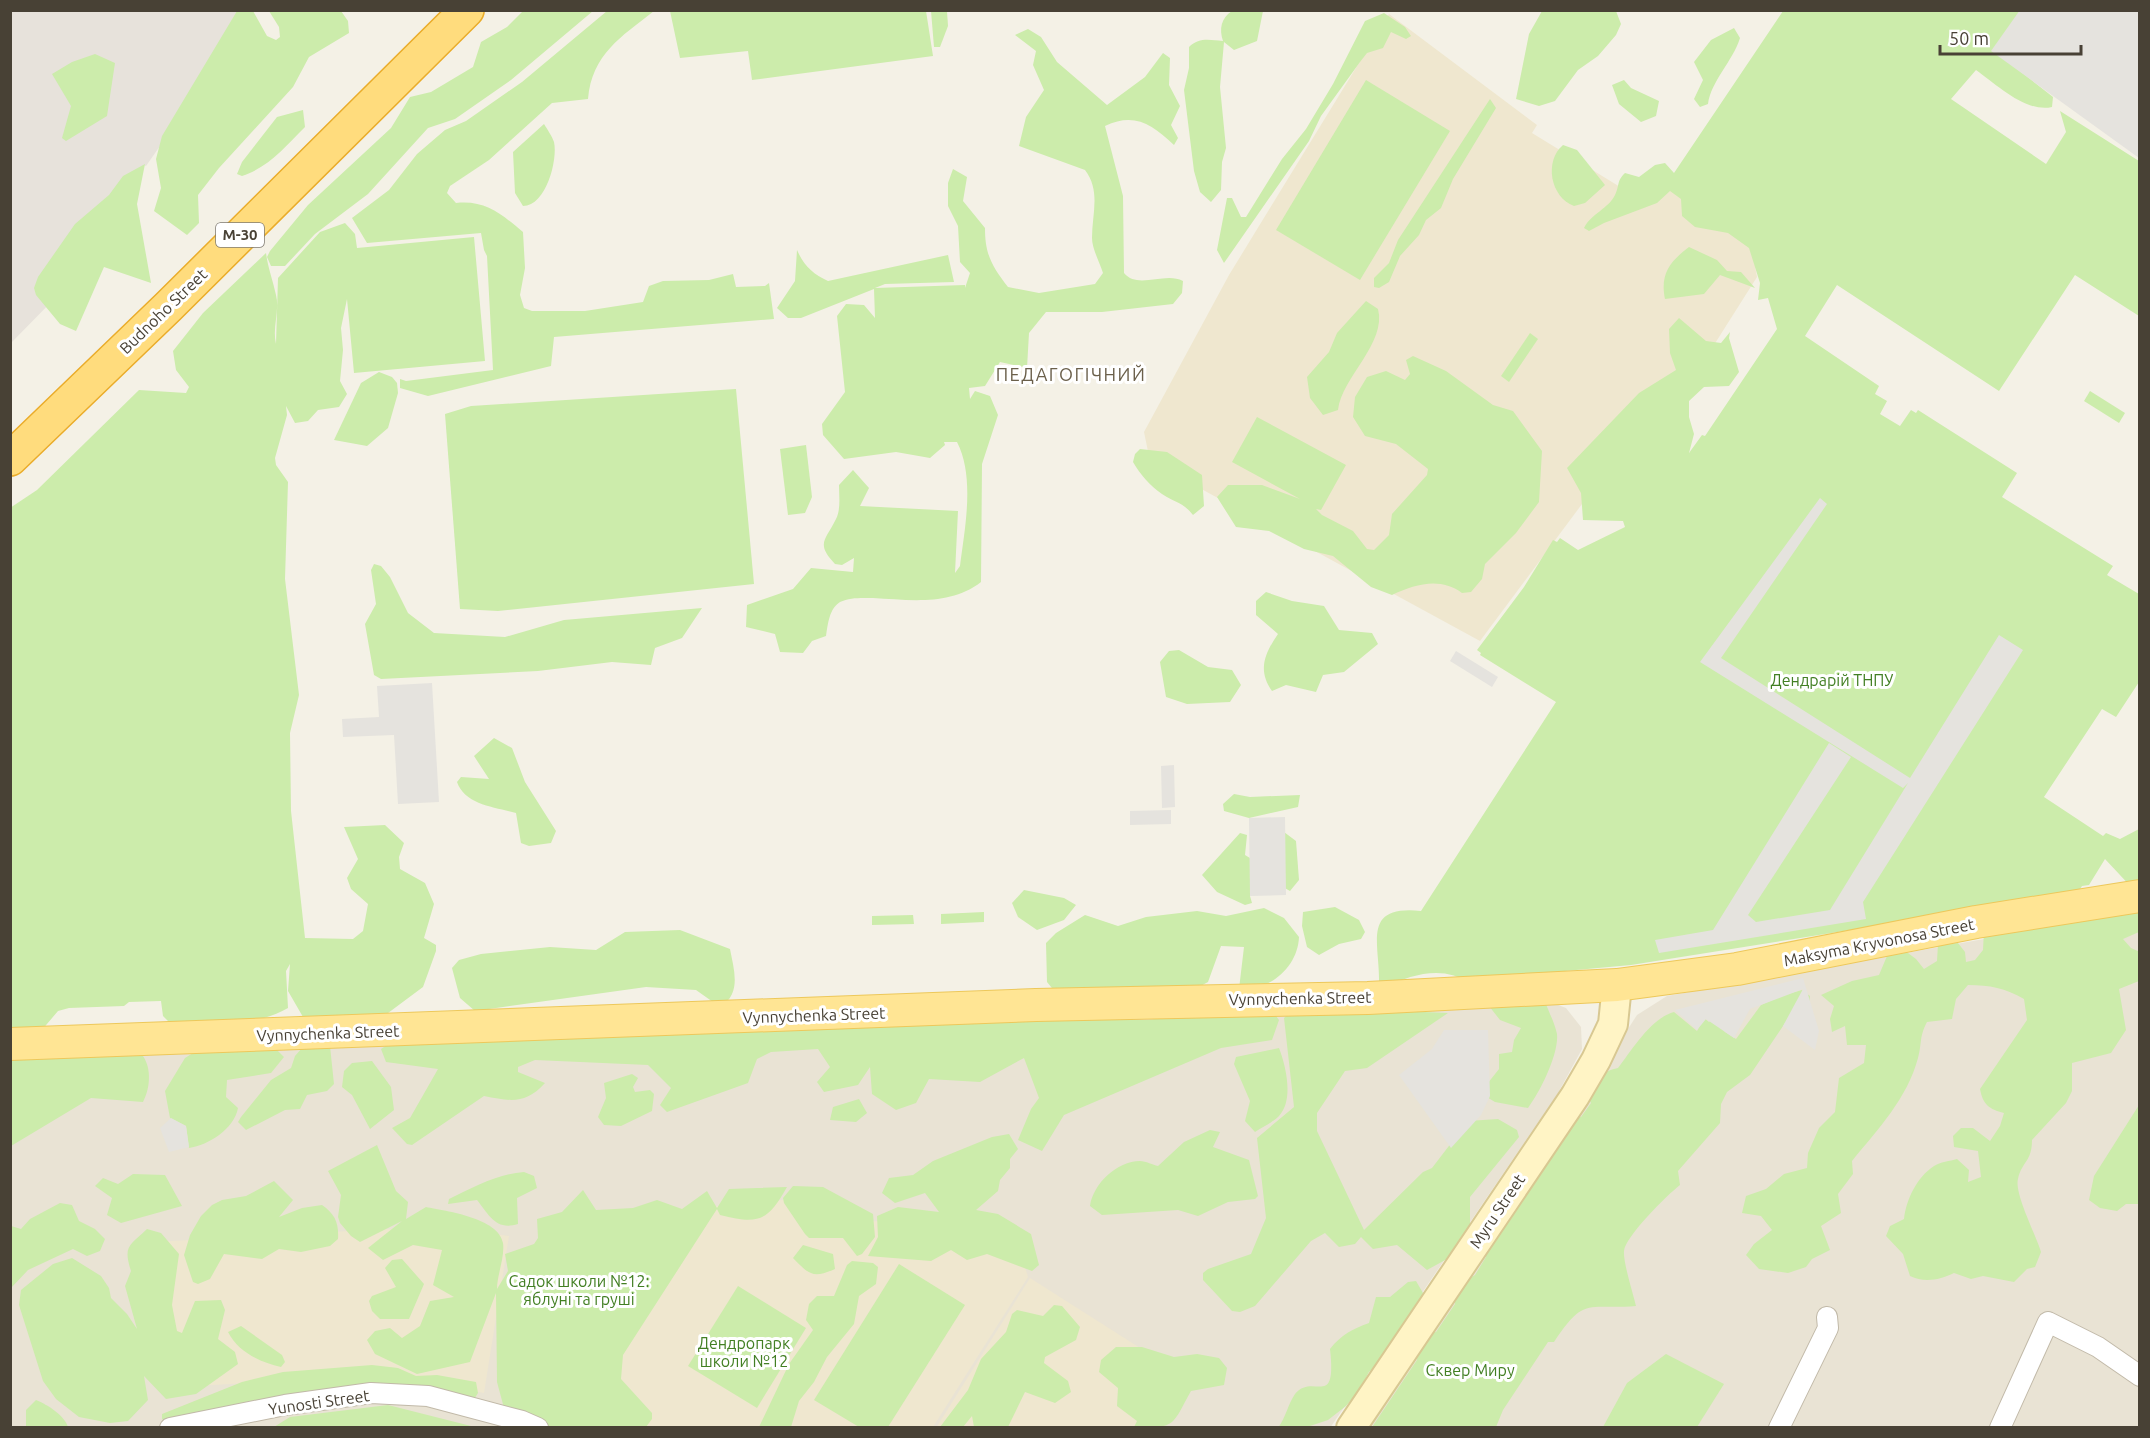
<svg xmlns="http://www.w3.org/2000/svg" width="2150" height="1438" viewBox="0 0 2150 1438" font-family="Ubuntu,sans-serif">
<rect width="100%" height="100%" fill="#f4f1e6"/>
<!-- residential -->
<g fill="#e9e3d4">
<path d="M2139,911v516l-769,1 267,-413 30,-19z"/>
<path d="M1540,998l26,10 15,19 1,22 -24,44 -228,335 -1319,-1 -1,-375z"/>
</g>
<!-- industrial -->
<path fill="#e7e2db" d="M11,11h243l-108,155 -2,-1 -87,131 -46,47z"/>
<!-- education -->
<g fill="#efe7cf">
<path d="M1389,14l148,111 -5,8 111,68 19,-30 88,68 7,38 -138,218 -37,9 -102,137 -330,-180 -6,-29 85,-157z"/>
<path d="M793,1199l25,19 90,5 111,25 9,29 -95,150h-292l-103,-58 105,-156z"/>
<path d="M385,1229l102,4 22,3 -25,157 -100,-18 -223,13 -7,-146z"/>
<path d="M1030,1278l151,96 -34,53 -211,1z"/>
</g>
<!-- green -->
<g fill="#ccecab">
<path d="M524,10l69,1 -82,69 -56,39 -27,9 -60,66 -53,40 -30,32h-14l-4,-9 3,-6 38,-46 83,-77 19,-31 21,-5 42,-25 8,-25 26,-15z"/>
<path d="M237,11h16l14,25 9,4 4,-3 -1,-10 -10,-16h72l7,10 1,12 -40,24 -16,30 -74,81 -21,27 1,28 -12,12 -33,-24 7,-23 -5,-29 6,-23z"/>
<path d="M607,11h47c-33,26 -62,43 -66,88l-36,4 -63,57 -39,26 -3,7 9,10c30,-3 45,11 67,29l2,36 -5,27 4,13 8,3h53l58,-9 6,-16 14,-5 46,-1 24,-6 3,13 29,-1 4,-3 5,36 -220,18 -3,29 -123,30 -28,-8v-9l6,2 87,-11 -6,-114 -3,-6 -3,-17 -114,10 -15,-25 37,-28 28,-36 28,-24 21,-9 56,-39z"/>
<path d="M670,11h256l7,45 -181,24 -4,-29 -68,7z"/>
<path d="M931,11h16l1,15 -8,21h-6z"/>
<path d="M1232,11h31l-6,30 -23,9 -10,-8 -4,45 6,61 -4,14 -1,28 -10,12 -11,-10 -6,-21 -10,-81 5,-22v-21c10,-10 21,-7 34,-6 -4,-12 -2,-23 9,-30z"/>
<path d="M1542,11h74l5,13 -5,11 -18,21 -20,14 -23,31 -16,5 -23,-7 13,-65z"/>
<path d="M1783,11h264l-31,57 37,29 -1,10c-26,6 -55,-22 -76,-37l-25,29 95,65 20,-32 -6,-21 79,50v155l-64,-41 -76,116 -162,-106 -32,51 74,50 -4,8 12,7 -7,13 20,12 11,-16 5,3 2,-3 99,63 -15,24 111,69 -6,9 32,19v88l-23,35 -14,-8 -58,88 59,39 3,-3 14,6 19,-10v60l-5,1 -29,-31 -16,26 -7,1 -5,8 -446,71 -77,7 -12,5 -72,7c-25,-19 -58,-10 -84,3l-7,-4c1,-40 -18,-78 42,-72l135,-209 -76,-47 1,-2 -4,-3 47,-63 29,-47 4,2 3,-4 18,12 47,-23 -2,-6 -40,-1 -2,-27 -14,-25 72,-75 37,-23 -6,-17 -1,-24 10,-11 27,23 15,2 9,-11 -1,6 10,34 -10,14 -25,1 -15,14v16l5,17 -5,19 13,-18 3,1 72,-107 -9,-31 -10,2 2,-17 -11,-35 -21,-15 -33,-6 -13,-11 -1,-17 -11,-8 -13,12 -53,20 -15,8 -5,-3c7,-14 25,-20 31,-33 5,-10 1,-13 10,-22l14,4 16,-12 10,-2 9,10z"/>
<path d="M1384,13l21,14 6,9 -5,3 -15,-7 -8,16 -16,5 -7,9 -39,54 -12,25 -85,122 -7,-13 10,-52h5l9,19h5l36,-58 24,-30 27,-45 32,-63z"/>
<path d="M1734,28l6,10c-7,23 -29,43 -32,66l-8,3 -6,-8 9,-19 -9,-18 17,-22z"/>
<path d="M1028,29l13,8 16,25 50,43 38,-28 18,-24 7,5 -1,27 11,21 -9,19 7,13 -4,7c-22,-21 -40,-33 -69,-19l18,70 1,77c14,17 41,-2 59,8l-1,12 -9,11 -71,8h-56l-17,21 -2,35 -27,-6 -15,24 -16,2 1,11 5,-8 15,5 8,19 -16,49 -1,118c-31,24 -71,18 -108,16 -10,0 -23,-1 -33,4 -11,7 -12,22 -14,34l-14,5 -9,12 -23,-1 -5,-18 -29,-7 1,-22 46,-16 18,-21 42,4 1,-14 -12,7 -7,-1c-20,-21 -9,-24 1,-45 5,-10 3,-23 3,-34l14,-15 16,18 -9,18 98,5 -3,62 5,-7c5,-39 15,-89 -3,-124h-13l1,3 -15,13 -34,-6 -52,7 -21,-24 -1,-11 23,-32 -8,-76 9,-12 18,1 11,13 -1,-29 -73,29h-13l-11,-10 18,-27 2,-31c7,16 16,24 31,31l120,-26 6,27 -69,2 -10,4 90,-3v3l5,-15 -10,-11 -2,-36 -10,-20v-23l5,-14 14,8 -4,24 22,27c0,27 7,38 23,59l31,6 56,-9 8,-11c-3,-10 -11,-24 -11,-35 0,-24 9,-47 -7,-68l-66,-24 7,-29 18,-27 -11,-25 3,-14 -21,-16z"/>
<path d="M95,54l20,9 -8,53 -41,25 -4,-3 9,-32 -19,-32 20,-12z"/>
<path d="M1366,80l84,51 -90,149 -84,-50z"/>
<path d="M1624,80l7,8 28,13 -3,15 -15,6 -22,-18 -7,-19z"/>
<path d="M1490,99l6,9 -43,71 -12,29 -15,12 -7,15 -19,21 -11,26 -10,6 -5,-1v-9l15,-15 9,-23z"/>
<path d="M303,110l2,17c-20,20 -36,40 -63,49l-5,-2 5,-12 35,-45z"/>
<path d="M544,124c3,5 8,12 10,18 4,18 -8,64 -31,64l-8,-13 -2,-41z"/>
<path d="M1563,145l14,5 28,35 -20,18 -11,3c-24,-9 -30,-45 -11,-61z"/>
<path d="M145,164l-8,40 14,79 -47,-16 -28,64 -16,-7 -24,-29 -2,-7 4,-11 37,-53 34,-29 14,-19z"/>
<path d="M345,223l10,11 2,14 117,-11 11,124 -131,12 -7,-74 -6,29 2,22 -3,31 7,13 -8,13 -21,3 -10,11 -13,2 -9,-17 1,9 -12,43 1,7 12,17 -3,97 14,116 -9,38 1,78 14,127 48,1 10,-8 5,-27 -17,-15 -4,-11 11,-19 -14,-32 41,-2 19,18 -5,14 1,12 25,14 9,21 -10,34 12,7v6l-13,36 -39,29 -74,3 -7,-2 -15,-26 2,-27 -4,7 2,37c-34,20 -81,16 -118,15l-7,-7 -2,-15 -32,1 -5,4 -55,2 -11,3 -17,20 -30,5 -1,-528 27,-18 102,-100 47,3 3,-6 -13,-17 -3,-19 30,-38 63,-60c2,15 7,28 10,42 4,16 -4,32 0,49l2,-66 42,-46z"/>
<path d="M1689,247l28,13 10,11 14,1 14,16 -35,-13 -16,19 -39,5c-5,-24 4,-37 24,-52z"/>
<path d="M1366,301l12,8c9,34 -36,68 -40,101l-15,5 -13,-17 -3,-21 22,-25 8,-19z"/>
<path d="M1530,333l8,6 -29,43 -8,-6z"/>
<path d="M1413,356l33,15 47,34 20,6 29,40 -3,51 -23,31 -31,31 -3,15 -11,13 -9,1c-22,-16 -46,-9 -70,2l-21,-8 -38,-31 -29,-7 -35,-18 -33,-4 -19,-30 11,-12h34l38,14 -68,-37 25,-45 89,48 -25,45 -5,-1 6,6 31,16 14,18 7,1 15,-15 3,-21 35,-39 1,-6 -32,-25 -31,-8 -12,-19 2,-20 12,-20 19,-6 19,9 5,-6 -4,-14z"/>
<path d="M379,372l13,5 5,6 1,10 -10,35 -21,18 -33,-6 27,-57z"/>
<path d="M736,389l18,195 -256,27 -38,-2 -15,-195 26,-8z"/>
<path d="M2090,391l35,22 -6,10 -35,-22z"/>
<path d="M806,445l6,52 -7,16 -17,2 -8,-66z"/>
<path d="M1140,449l27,3 35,23 2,31 -11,9c-11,-14 -18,-12 -31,-21 -12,-8 -22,-20 -29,-32l2,-8z"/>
<path d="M374,564l7,2 9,11 18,36 26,20 71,4 59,-17 138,-12 -20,30 -27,10 -4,17 -39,-3 -74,9 -157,8 -7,-4 -9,-51 11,-20 -5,-34z"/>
<path d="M1266,592l26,9 32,5 15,24 33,3 6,11 -34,28 -21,3 -7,17 -30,-7 -14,6c-15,-21 -7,-38 6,-57l-22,-19v-14z"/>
<path d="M1179,650l29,17 24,3 9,15 -11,17 -43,2 -21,-7 -6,-35 9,-11z"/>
<path d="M494,738l18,10 13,34 31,49 -5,12 -22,3 -8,-3 -5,-30c-21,-6 -51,-8 -59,-31l4,-5 28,2 -15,-23z"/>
<path d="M1234,794l16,3 50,-2 -2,12 -49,11 -25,-7 -1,-7z"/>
<path d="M1284,832l12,9 3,39 -9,11 -7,-4z"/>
<path d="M1240,833l7,2 -2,20 18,11 -13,30 2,7 -7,2 -28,-13 -15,-17z"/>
<path d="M1024,890l40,8 12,7 -12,15 -27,10 -19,-13 -6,-14z"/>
<path d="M1335,907l24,13 6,12 -4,7 -22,5 -20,11 -12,-8 -5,-21 1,-14z"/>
<path d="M1264,908l20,10 15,19c-1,30 -30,55 -60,52l5,-42 -23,-1 -13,36 -13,7 -23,-3 -21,7h-95l-9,-11 -1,-39 10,-10 29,-18 33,11 28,-9 51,-6 29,5z"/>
<path d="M2139,910v22l-16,7 8,9 9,4 -1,29 -20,8 7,41 -15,23 -39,10v28l-6,12 -34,37c0,22 -10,21 -14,39 -4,14 18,56 23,73l-6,15 -8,2 -13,13 -31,-6 -12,3 -17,-6c-14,7 -30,10 -44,3l-7,-22 -17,-18 4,-10 14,-7c2,-19 13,-42 30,-53 6,-4 16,-5 23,-7l12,11 -1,12 13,-5 -3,-26 -24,-4 -1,-11 8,-8h12l17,13 10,-15 4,-13c-15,-4 -21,-8 -24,-24l47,-69 -3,-21c-19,-11 -34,-14 -56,-14l-12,14 -4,20 -25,3c-8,15 -5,22 -9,36 -11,41 -40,71 -66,103l1,13 -15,20 3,19 -20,13 9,24 -18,9 -6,8 -18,6 -29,-4 -13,-14 8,-11 18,-14 -11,-14 -19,-3 4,-17 20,-7 18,-15 23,-6 1,-15 11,-25 16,-16 4,-34 25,-15 2,-18h-19l-2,-19 -13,6 -2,-13 4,-13 -13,-11 31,-14 27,-6 8,-19 13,-9 16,12 8,10 13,-8 1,-17 20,-1 7,9 1,10 9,-2 8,-10 1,-20z"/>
<path d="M984,912v10l-43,2v-10z"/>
<path d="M913,915l1,9 -42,1v-9z"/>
<path d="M680,930l50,19c4,21 12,45 -10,58l-24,-17 -50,-3 -171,24 -15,-13 -8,-30 7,-8 22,-6 69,-7 46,3 29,-18z"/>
<path d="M1802,990l8,6 -1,11 -24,16 -35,52 -23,17 -6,12 -1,19 -42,48 2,14c-13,10 -55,52 -56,66 -1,11 9,42 12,55 -49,4 -51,-11 -82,36h-6l-45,68 -7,17 -136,1 12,-1 45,-67v-6l13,-21 6,-1 19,-28 -1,-16 21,-13 11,-18 -1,-25 91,-117 5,2 10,-14 -3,-5c6,-15 13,-27 30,-30 14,-18 33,-50 56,-56l23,19 7,-13 5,4 5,-5 11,15 11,7 25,-34 23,-10z"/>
<path d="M1545,1002c4,10 10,22 12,32 2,20 -17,58 -29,74l-33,-6 -15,-9 19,-24v-15l13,-2 2,-12 7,-12 -21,-8 -11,-14z"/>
<path d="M1264,1005l5,2 10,13 -7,20 -51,8 -157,67 -22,36 -24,-11 13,-31 8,-11 -15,-40 -44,24 -51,-3 -13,24 -20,7 -24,-16 -2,-27 -12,18 -34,7 -7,-10 13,-15 -12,-18 -47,3 -14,7 -9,24 -81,29 -7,-7 11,-17 -23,-23 -113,-5 -17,7v5l27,11c-20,22 -35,18 -61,13l-72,49 -5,-1 -15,-16 18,-10 28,-49 -52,-7 -5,-13 6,-4 455,-28 305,3z"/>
<path d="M1308,1007l140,6 -81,55 -22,3 -28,42v18l47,99 59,-58 9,-4 36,-47 30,-2 19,11 2,7 -49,60v29l-23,33 -20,11 -30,-25 -24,4 -12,-12 -6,7 -16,3 -14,-14 -14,8 -56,65 -15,6 -8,-1 -29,-31v-7l5,-4 43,-15 15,-36 -9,-80 37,-31 -10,-89 5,-5z"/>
<path d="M309,1040l21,6 4,38 -7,7 -20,4 -7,14 -15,1 -39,20 -8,-8 3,-5 30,-37 20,-12 4,-12z"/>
<path d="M272,1045l12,12 -13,16 -44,7 -1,17 12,11c-4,21 -29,37 -49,40l-3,-22 -16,-8 -5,-27 20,-33 11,-7z"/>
<path d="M1279,1048c7,18 15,52 0,68 -7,7 -17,11 -24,16l-10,-11 5,-20 -16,-37 2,-7z"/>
<path d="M10,1054l133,2c9,13 7,33 0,46l-52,-4 -80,48z"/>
<path d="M372,1061l19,26 3,23 -24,19 -18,-34 -10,-8 2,-16 8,-8z"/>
<path d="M632,1074l6,4 -5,9 2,5 15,-2 4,4 -2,17 -31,15 -17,-1 -6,-8 8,-19 -2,-15z"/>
<path d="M859,1099l8,14 -11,9 -26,-2 3,-13z"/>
<path d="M2139,1105v99h-13l-9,7 -17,-3 -11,-8 5,-24z"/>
<path d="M1210,1130l10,2 -7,15 36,13 9,36 -3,3 -27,3 -30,14 -20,-6 -76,5 -12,-9c3,-22 27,-45 50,-45 6,0 13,4 18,5l26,-24z"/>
<path d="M1009,1134l9,15 -8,10v9l-10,12 -2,11 -22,19 22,4 33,20 8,31 -7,6 -45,-17 -20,6 -16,-10 -20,11 -63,-5 10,-19 -1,-21 21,-9 41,5 -14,-19 -30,10 -13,-10 7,-15 24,-3 20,-14 59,-24z"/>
<path d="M377,1145l19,46 12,11 -2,17 20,-12c20,4 73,11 77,36 2,14 -6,32 -6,46l11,-18 -3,-17 29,-10 4,-6 -1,-19 25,-7 21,-22 13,20 37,-2 24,-8 25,9 25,-18 10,17 12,-19 58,-2c-19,34 -28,38 -67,28l-3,-6 -94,146 -2,24 31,34v6l-6,8 -100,1 -42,-20 -7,-26 -1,-89 -26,69 -53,12 -42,-20 -8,-14 8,-9 15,-3 12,10 18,-12 10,-25 24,-4 -21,-12 9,-35 -29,-5 -30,15 -15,-12 34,-27 -42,21 -9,-6 -11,-13 -2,-6 3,-22 -13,-24z"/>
<path d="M524,1172l10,4 3,12 -20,10 1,26c-22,7 -29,-9 -41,-24l-29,4 1,-5c25,-12 48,-25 75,-27z"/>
<path d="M133,1174l32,1 17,31 -61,17 -14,-8 5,-17 -17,-12 8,-8 15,6z"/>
<path d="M274,1181l19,19 -14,17 23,-9 20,-3c13,9 17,18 16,34l-8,7 -29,6 -22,-3 -17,10 -38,-5 -14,25 -12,5 -5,-2 -9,-27 6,-20 11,-19 11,-11 10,-5 24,-4z"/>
<path d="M793,1186l30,1 50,27 2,23 -13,17 -5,2 -14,-18h-34l-4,-4 -21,-31 -1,-5z"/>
<path d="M60,1203l12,2 7,16 16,8 10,10 -5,12 -13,5 -14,-7 -45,21 -17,18v-62l10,3 9,-10z"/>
<path d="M147,1229l14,4 18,21 -7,51 5,26 5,2 13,-32 26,-1 4,10 -7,29 17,13 3,12 -42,30 -30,5 -22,-23 4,24 -20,21 -18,2 -31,-6 -23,-18 -13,-18 -24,-76 2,-15 32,-26 19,-6 29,18 8,12 2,10 16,16 10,15 -12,-43 6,-15c-8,-25 -2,-25 16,-42z"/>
<path d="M803,1245l30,9 2,15c-23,10 -26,5 -42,-11z"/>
<path d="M402,1259l22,25 -15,35h-29l-8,-8 -3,-10 3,-5 24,-9 -11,-19 7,-8z"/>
<path d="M852,1261l21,2 5,4 -2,17 -17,12 -5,28 -27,33 -13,25 -15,19 -8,26h-32l30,-63 24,-34 -7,-10 3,-16 8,-8h17l13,-31z"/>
<path d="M899,1264l66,41 -77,122h-29l-45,-27z"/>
<path d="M1416,1281l7,12 -2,15 -36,51 -16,13 -10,19 -13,15 -18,14 -21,7 -29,1c8,-11 10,-24 17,-34 18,-22 42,17 35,-45 11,-14 22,-20 39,-26l7,-26h14l18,-15z"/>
<path d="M738,1286l68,42 -49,80 -69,-42z"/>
<path d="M1054,1305l8,1 18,21 -4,13 -31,17 -1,6 24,18 3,11 -16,11 -30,-11 -17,35h-34l-2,-11 -9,11h-23l28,-37 13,-31 25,-27 6,-18 5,-4 26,6z"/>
<path d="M241,1326l41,29 3,7 -4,5c-21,-5 -43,-15 -53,-35z"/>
<path d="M1116,1347h26l32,10 23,-3 22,4 8,10 -3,17 -33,6c-20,36 -15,37 -57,36l3,-6 -20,-15 1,-18 -19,-16 2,-12z"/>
<path d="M1666,1354l58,30 -27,43h-94l24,-44z"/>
<path d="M372,1365l26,3 18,8 21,-1 39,7 2,11 -5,8 -62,-9 -244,30 -5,-3v-5l80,-32 41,-10z"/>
<path d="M36,1400c12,5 28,15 32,27h-42v-17z"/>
<path d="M388,1405l87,22h-201l16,-10z"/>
</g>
<!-- parking -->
<g fill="#e5e3de">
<path d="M2020,10l119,1v147l-148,-107z"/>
<path d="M1820,498l7,6 -106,154 189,120 89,-143 24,15 -160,252 3,17 -207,34 -4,-13 58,-10 116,-187 22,14 -103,158 8,7 74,-12 78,-127 -5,5 -203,-126z"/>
<path d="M1456,651l42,26 -6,10 -42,-26z"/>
<path d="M432,683l7,119 -41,2 -4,-69 -51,2 -1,-18 37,-2 -2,-31z"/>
<path d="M1174,765l1,42 -13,1 -1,-42z"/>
<path d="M1171,810v14l-41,1v-14z"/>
<path d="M1285,817l1,78 -36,1 -1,-78z"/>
<path d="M1803,978l16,53 -4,19 -32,-24 20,-37 -53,20 -16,29 -28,-19 -9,11 -22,-20z"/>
<path d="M1444,1030h44l2,66 -9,19 -30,33 -52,-73 33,-26z"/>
<path d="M171,1118l15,8 3,21 -20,5 -9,-24z"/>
</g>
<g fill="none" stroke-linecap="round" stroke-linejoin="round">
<defs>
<g id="minor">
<path d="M170,1428l115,-23 86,-12 57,3 94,25 16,7"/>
<path d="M1779,1428l49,-100 -1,-11"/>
<path d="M2000,1428l48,-106 50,25 42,29"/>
</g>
<path id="secondary" d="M1351,1428l224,-332 21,-36 17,-36 4,-39"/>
<path id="primary" d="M10,1044l1026,-39 332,-7 249,-13 120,-16 239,-47 164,-26"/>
<path id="trunk" d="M10,459l158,-152 299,-297"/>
</defs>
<!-- minor casing -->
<use href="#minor" stroke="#c1b9a8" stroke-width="22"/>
<!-- secondary casing -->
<use href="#secondary" stroke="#d8c892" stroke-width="32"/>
<!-- primary casing -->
<use href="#primary" stroke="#edc85b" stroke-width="34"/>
<!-- trunk casing -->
<use href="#trunk" stroke="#eaac2a" stroke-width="36"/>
<!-- minor -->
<use href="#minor" stroke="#fff" stroke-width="20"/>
<!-- secondary -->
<use href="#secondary" stroke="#fff4c5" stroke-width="28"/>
<!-- primary -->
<use href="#primary" stroke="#ffe594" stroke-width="32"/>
<!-- trunk -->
<use href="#trunk" stroke="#ffdc7d" stroke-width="33"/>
</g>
<g text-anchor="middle" stroke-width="6" stroke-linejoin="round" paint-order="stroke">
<!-- shield labels -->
<rect fill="#fff" stroke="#7f7a72" stroke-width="1.5" x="216" y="223" width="48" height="24" rx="4.5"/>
<g font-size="15" font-weight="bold" fill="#484135">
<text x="240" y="240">М-30</text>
</g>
<!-- street labels -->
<g font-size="16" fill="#484135" stroke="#fff">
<text transform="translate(163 311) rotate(-44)" y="6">Budnoho Street</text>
<text transform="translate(1879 942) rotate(-11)" y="6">Maksyma Kryvonosa Street</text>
<text transform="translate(1300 998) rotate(-1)" y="6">Vynnychenka Street</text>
<text transform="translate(814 1015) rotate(-2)" y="6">Vynnychenka Street</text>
<text transform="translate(328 1033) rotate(-2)" y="6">Vynnychenka Street</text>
<text transform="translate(1497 1211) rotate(-56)" y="6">Myru Street</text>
<text transform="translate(319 1402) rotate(-8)" y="6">Yunosti Street</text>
</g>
<!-- park labels -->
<g font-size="16" fill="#427f23" stroke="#fff">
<text x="1832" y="686">Дендрарій ТНПУ</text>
<text x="579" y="1287">Садок школи №12:<tspan x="579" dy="18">яблуні та груші</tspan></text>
<text x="744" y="1349">Дендропарк<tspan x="744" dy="18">школи №12</tspan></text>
<text x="1470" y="1376">Сквер Миру</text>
</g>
<!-- neighbourhood labels -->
<g font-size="18" letter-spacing="1.5" fill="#6b604b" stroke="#fff">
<text x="1071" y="381">ПЕДАГОГІЧНИЙ</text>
</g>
</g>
<!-- border -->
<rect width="2150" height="1438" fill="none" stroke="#484135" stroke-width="24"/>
<!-- scale -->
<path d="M1940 45v9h141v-9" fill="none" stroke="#484135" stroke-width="3"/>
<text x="1949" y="45" font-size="18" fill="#484135" stroke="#ffffff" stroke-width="4.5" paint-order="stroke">50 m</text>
</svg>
